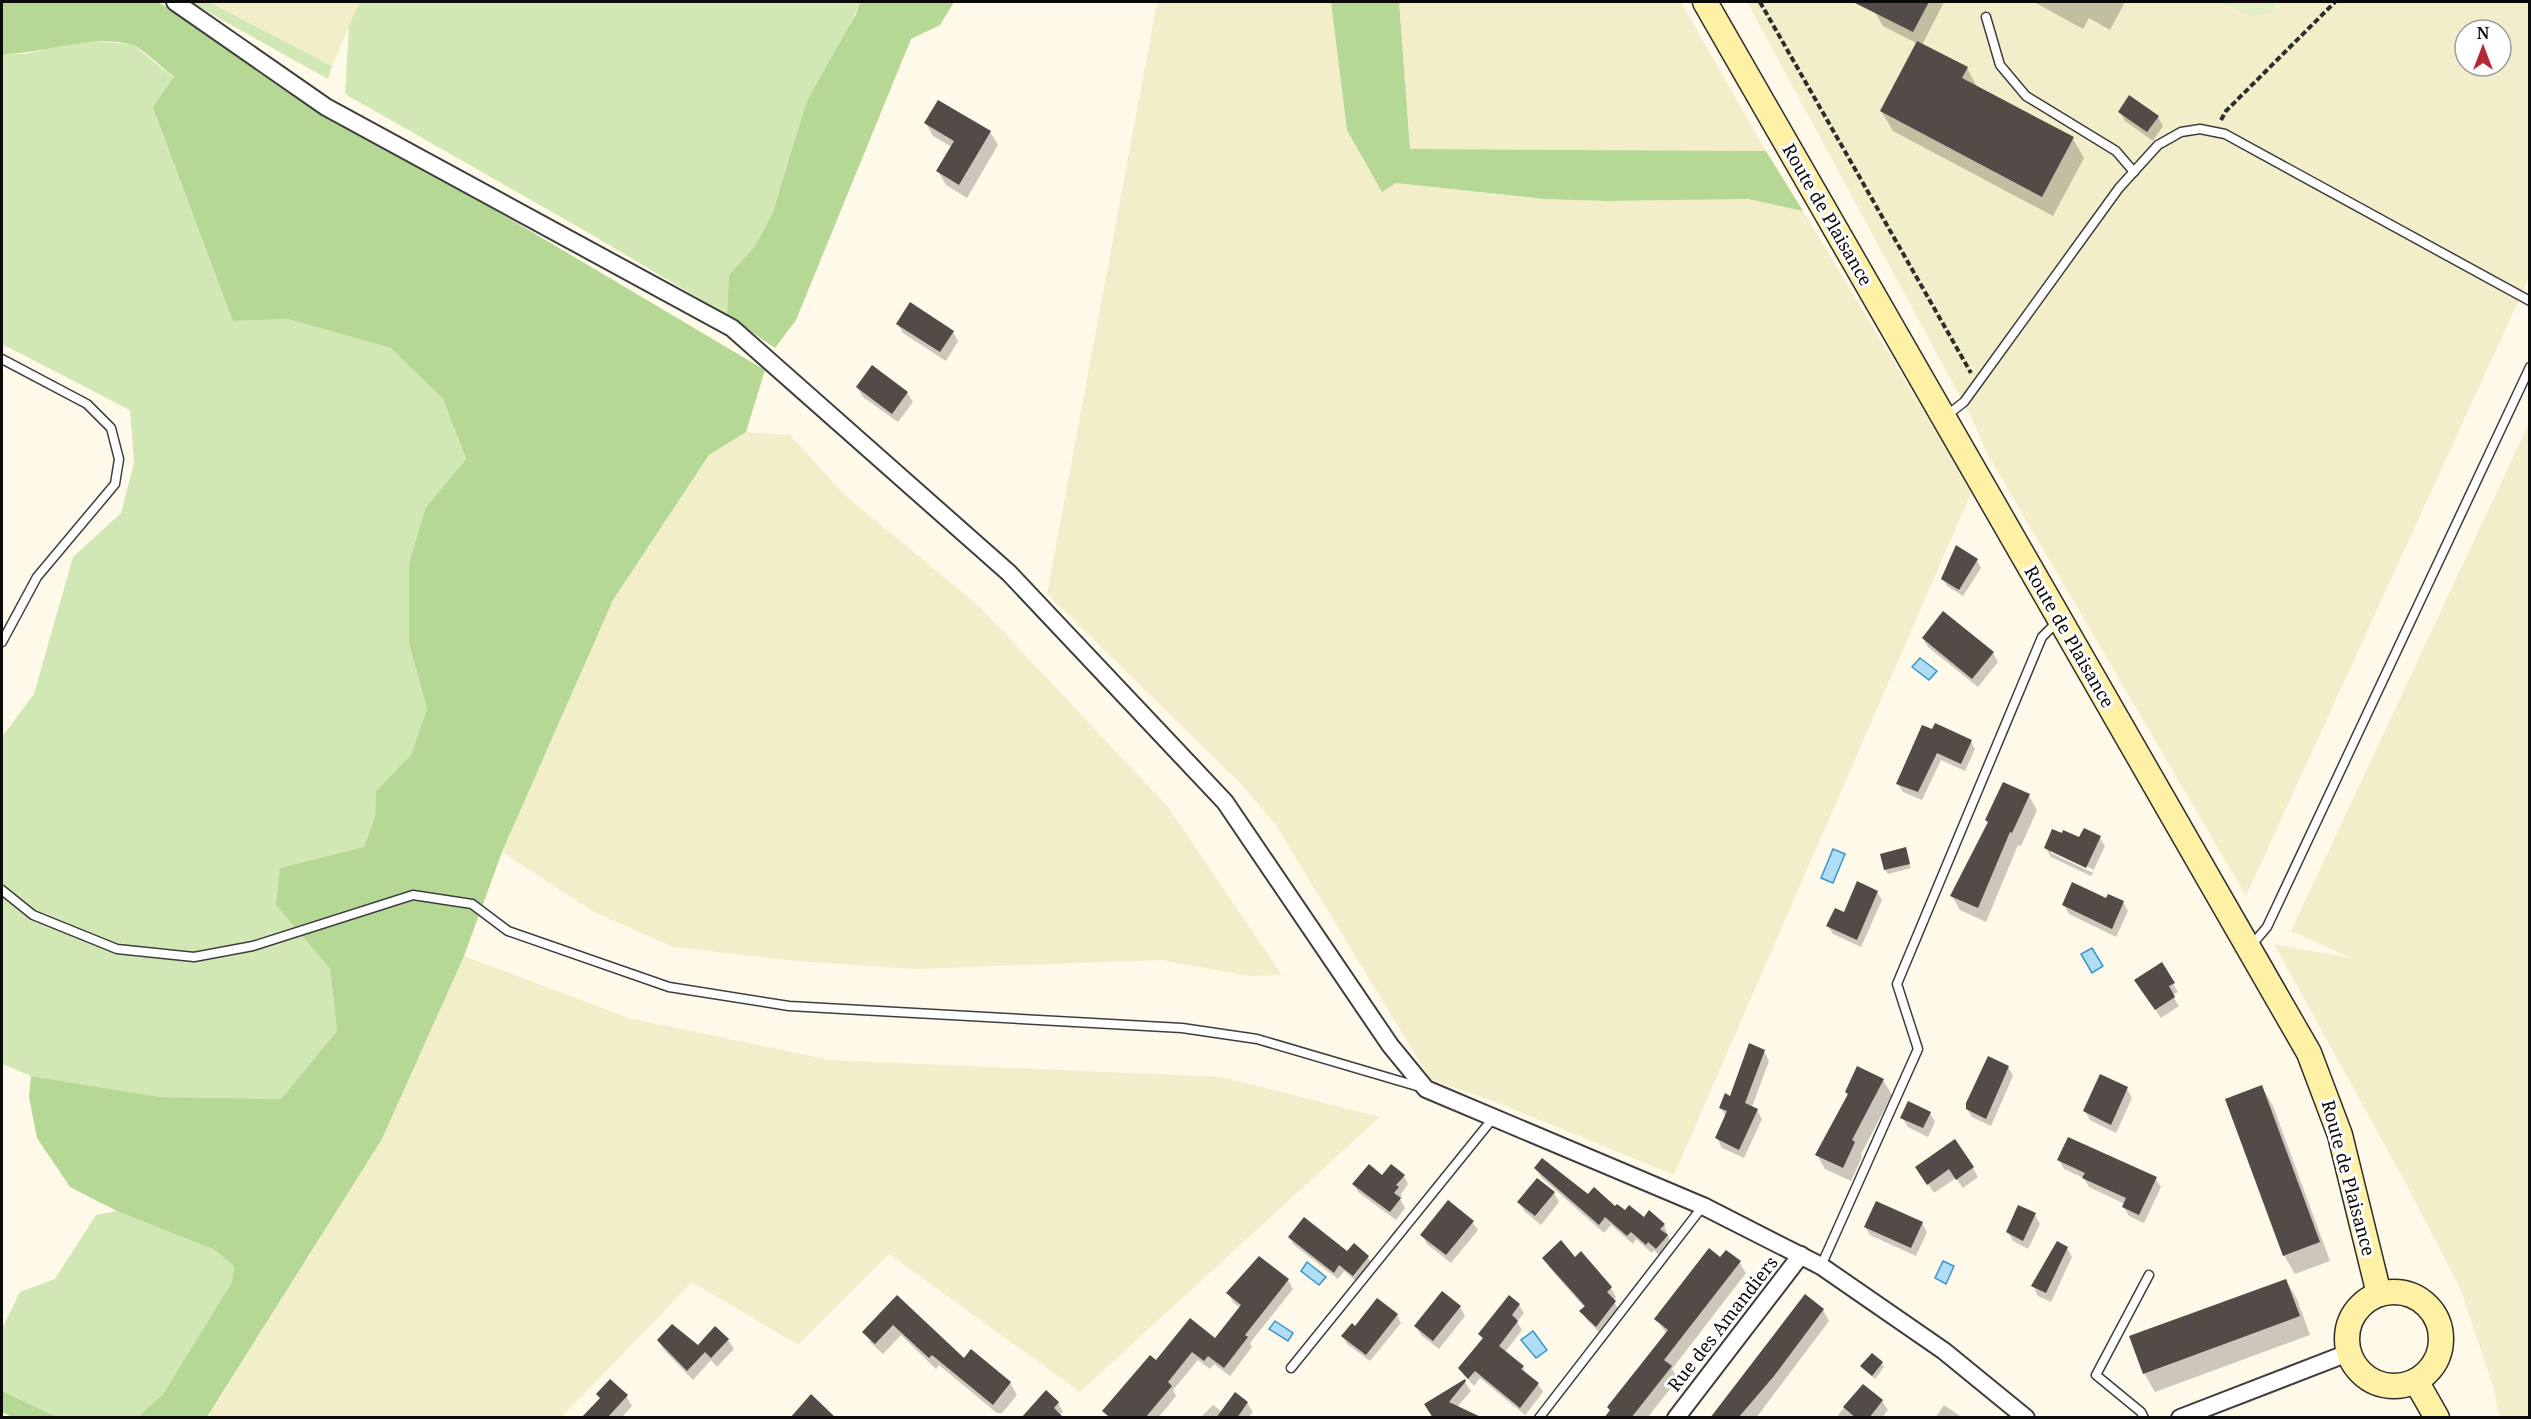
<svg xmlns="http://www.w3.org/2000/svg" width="2531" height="1419" viewBox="0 0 2531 1419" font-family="'Noto Serif',serif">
<rect width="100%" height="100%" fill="#fff9e9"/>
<!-- farmland -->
<g fill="#f3eeca" fill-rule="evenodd">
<path d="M209,2h151l-28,64z"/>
<path d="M1157,2h174l16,128 48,53 149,16 63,2 141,-2 55,12 169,280 -298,684 -173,-71 -71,-25 -153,-252 -34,-41 -196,-192z"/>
<path d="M1399,2h282l85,149 -356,-2z"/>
<path d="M1747,2h782v276l-283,618 -258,-441 -17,-38zM2465,30h36v36h-36z"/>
<path d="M2529,423l1,994 -30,1 -7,-32 -33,-98 -55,-106 -131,-238 77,14 -60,-27z"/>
<path d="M746,432l44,3 55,60 136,113 187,199 114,168 -34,1 -87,-16 -245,9 -119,-8 -124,-14 -81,-36 -90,-59 111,-252 96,-145z"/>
<path d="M464,956l165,62 201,42 393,17 157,40 -300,275 -191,-138 -91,91 -106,-63 -130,135 -355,1 175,-279z"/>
</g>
<!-- green -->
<g fill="#d1e7b4">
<path d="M190,2h19l123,64 -4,13z"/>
<path d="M360,2h500l-74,171 -13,39 -18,34 -26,29 -2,40 -133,-79 -249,-142 4,-68z"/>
<path d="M83,41l49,3 42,34 59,243 55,-2 103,29 52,51 23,60 -40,48 -17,137 18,65 -16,46 -35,36 -1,26 -11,30 -88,58 54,64 7,62 -56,68 -121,-2 -129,-21 -29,-12v-327l32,-43 39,-137 48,-44 13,-50 -4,-53 -128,-66v-290h23z"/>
<path d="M117,1211l98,39 19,16 -2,16 -69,112 -25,23h-81l-55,-26v-62l18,-37 35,-13 41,-64z"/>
</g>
<!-- forest -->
<g fill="#b5d894">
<path d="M2,2h156l212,134 395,234 -19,62 -37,23 -96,145 -111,252 -38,104 -82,183 -175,278h-69l25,-23 69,-112 2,-16 -19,-16 -98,-39 -47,-24 -33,-49 -8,-41 2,-21 129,21 121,2 56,-68 -7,-62 -54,-64 4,-37 84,-21 11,-30 1,-26 35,-36 16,-46 -18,-65v-80l17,-57 40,-48 -23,-60 -52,-51 -103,-29 -55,2 -80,-214 21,-30c-10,-8 -33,-30 -44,-33 -44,-10 -85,10 -128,10z"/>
<path d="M860,2h94l-14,23 -29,14 -115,281 -21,28 -48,-33 2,-40 26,-29 18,-34 34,-111 49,-87z"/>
<path d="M1331,2h68l11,147 356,2 37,60 -55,-12 -141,2 -63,-2 -148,-16 -14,9 -35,-62z"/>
<path d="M2,1391l55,26h-45l-10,-5z"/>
</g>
<!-- pitch -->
<path fill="#e2efc6" d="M2222,2h55l-7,11 -19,4z"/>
<!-- water -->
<g fill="#afddf5" stroke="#3796ca" stroke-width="1.5">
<path d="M1920,658l17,13 -8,9 -17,-13z"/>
<path d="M1833,849l12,5 -12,29 -12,-5z"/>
<path d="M2092,948l11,18 -11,7 -11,-19z"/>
<path d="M1943,1261l11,5 -8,18 -11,-6z"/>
<path d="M1307,1262l19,15 -7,8 -18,-14z"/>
<path d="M1275,1321l18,12 -5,8 -19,-12z"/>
<path d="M1533,1331l14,19 -11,8 -15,-18z"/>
</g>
<!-- shadow -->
<g fill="#0003" fill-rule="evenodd">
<path d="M1879,2h65l-22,43 45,23 11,21 95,50 11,19 -31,58 -160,-85 -12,-20 37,-67 -35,-18 -9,-15z"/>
<path d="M2034,2h91l-15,28 -21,-12 -6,11z"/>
<path d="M2120,112l38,5 5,9 -10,15 -28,-20z"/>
<path d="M926,123l64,9 8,13 -31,53 -21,-13 -8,-14 14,-24 -19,-11z"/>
<path d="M898,324l55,8 5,9 -12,20 -43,-28z"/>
<path d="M857,387l50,6 6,9 -15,20 -35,-25z"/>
<path d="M1977,560l4,8 -18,28 -16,-10 -4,-7z"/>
<path d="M1923,638l70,15 5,9 -20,25 -50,-40z"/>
<path d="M1932,731l38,10 5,8 -10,22 -24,-11 -19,40 -19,-8 -5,-8z"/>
<path d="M2029,796l8,14 -16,36 -3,-1 -32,77 -26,-12 -8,-14 37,-72 -2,-4z"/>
<path d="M2100,838l5,8 -14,30 -40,-19 -5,-9 34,-9zM2051,849l43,21 -1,3 -42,-20z"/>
<path d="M1905,849l6,19 -23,6 -3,-4z"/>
<path d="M1877,892l5,8 -21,47 -28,-13 -5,-8z"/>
<path d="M2107,900l16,2 5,9 -12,26 -47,-23 -5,-9z"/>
<path d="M2161,964l17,28 -6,3 7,11 -18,12 -20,-30z"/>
<path d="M1764,1051l5,10 -17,46 5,3 5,9 -18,39 -22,-10 -5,-10 9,-21 -6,-10 11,-9z"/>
<path d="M2008,1067l5,9 -22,50 -19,-9 -5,-8z"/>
<path d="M1858,1068l25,12 9,15 -31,59 1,3 -11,24 -26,-12 -8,-14 31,-59 -2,-4z"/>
<path d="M2262,1087l11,19 57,155 -35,13 -11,-19z"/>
<path d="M2127,1089l5,9 -16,35 -26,-13 -5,-9z"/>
<path d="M1930,1113l5,9 -7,15 -20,-10 -6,-9z"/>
<path d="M2059,1160l96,18 6,9 -17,36 -15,-7 -5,-9 1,-3 -36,-17 -5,-9 -20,-9z"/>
<path d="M1917,1167l56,1 5,9 -15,11 -7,-10 -22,15z"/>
<path d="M1536,1168l52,28 56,23 20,6 8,20 -11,12 -7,-7 -2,3 -16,-14 -3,5 -22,-19 -7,8 -63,-56z"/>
<path d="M1404,1176l4,8 -7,10 1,3 -2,2 5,9 -9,12 -38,-28 -4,-8 29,-7z"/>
<path d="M1554,1193l5,9 -18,23 -17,-14 -5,-9z"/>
<path d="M2035,1215l5,9 -12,25 -15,-8 -5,-9z"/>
<path d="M1472,1222l6,8 -27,33 -24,-19 -5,-9z"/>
<path d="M1922,1223l5,9 -11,24 -46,-21 -5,-8z"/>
<path d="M1290,1238l78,19 4,7 -15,18 -13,-11 -6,8 -45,-35z"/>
<path d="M2067,1248l5,9 -21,45 -13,-6 -5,-10z"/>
<path d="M1544,1258l31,1 36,29 5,9 -3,3 7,12 -18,23 -15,-15 -6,-9 4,-3 -36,-41z"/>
<path d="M1720,1259l19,3 7,11 -74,96 6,10 -31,39h-41l61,-84 -11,-15z"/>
<path d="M1288,1280l5,9 -43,54 2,4 -22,29 -16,-12 -4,5 -12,-9 -25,30 3,6 -18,22h-50l-4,-7 52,-49 60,-22 24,-32 -7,-6 -5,-9z"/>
<path d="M2286,1280l11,19 13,36 -155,57 -11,-19z"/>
<path d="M897,1297l67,63 46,23 7,12 -15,18h-5l-58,-48 -3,4 -35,-34 -18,19 -12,-11 -7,-11z"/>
<path d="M1509,1297l10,8 5,8 -7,9 5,8 -17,22 18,15 4,8 11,9 5,8 -18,23 -45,-37 -6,8 -15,-17 24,-30 -3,-5z"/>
<path d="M1377,1300l20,15 4,8 -31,38 -23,-17 -4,-7 12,-9z"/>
<path d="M1460,1307l5,9 -26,33 -18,-14 -5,-9z"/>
<path d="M1823,1310l6,11 -73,97h-43z"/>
<path d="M728,1340l6,9 -17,18 -6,-7 -18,20 -29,-30 -6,-9 40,6z"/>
<path d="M1882,1363l2,4 -9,12 -13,-12z"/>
<path d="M1464,1381l7,10 -14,16 -23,11z"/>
<path d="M1863,1386l19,15 6,9 -6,8h-42l-2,-3z"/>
<path d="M598,1395l28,1 6,10 -11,12h-38l18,-19z"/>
<path d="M1058,1403l5,9 -4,3 -36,3z"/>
<path d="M1247,1403l6,9 -5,6h-48l13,-13 9,7z"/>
<path d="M1944,1405l19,13h-28z"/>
</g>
<!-- building -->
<g fill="#534b47">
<path d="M1853,2h76l-16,30z"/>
<path d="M1917,41l51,26 -6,11 112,59 -32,60 -162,-86z"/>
<path d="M2129,95l30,21 -12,16 -29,-20z"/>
<path d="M938,100l53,31 -32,54 -23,-14 18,-30 -30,-18z"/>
<path d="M910,302l44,29 -14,21 -44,-28z"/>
<path d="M872,365l36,27 -16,22 -36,-27z"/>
<path d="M1956,545l22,14 -19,31 -18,-11z"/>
<path d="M1943,611l51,41 -22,27 -50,-41z"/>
<path d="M1935,723l37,17 -11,24 -24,-11 -19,39 -22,-8 26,-59 10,4z"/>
<path d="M2003,782l27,12 -18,39 -2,-1 -32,76 -28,-12 38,-74 -3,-2z"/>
<path d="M2084,828l17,8 -15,32 -42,-20 8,-19 10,4 1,-3 16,7z"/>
<path d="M1906,847l4,17 -26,6 -4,-16z"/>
<path d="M1857,881l21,10 -21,49 -31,-14 9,-18 9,4z"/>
<path d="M2072,882l34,16 2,-4 16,7 -12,28 -50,-24z"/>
<path d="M2162,962l13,21 -6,3 6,11 -20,13 -21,-30z"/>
<path d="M1749,1043l16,7 -20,53 13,6 -19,41 -24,-12 12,-27 -8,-3 6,-15 5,3z"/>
<path d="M1988,1056l21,10 -23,53 -20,-10v-6z"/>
<path d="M1857,1066l27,13 -32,61 3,2 -12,26 -28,-13 33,-61 -3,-2z"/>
<path d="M2100,1074l28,13 -17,38 -28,-14z"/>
<path d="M2262,1085l58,157 -37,14 -58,-157z"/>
<path d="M1908,1101l23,11 -8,16 -23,-10z"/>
<path d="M2068,1137l89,40 -18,38 -17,-8 4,-9 -44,-20 3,-5 -28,-13z"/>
<path d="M1955,1139l19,28 -18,13 -7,-11 -22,16 -12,-18z"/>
<path d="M1542,1158l46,36 6,-7 21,19 2,-2 8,6 4,-5 15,12 5,-7 16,14 -5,5 8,6 -12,14 -8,-7 -2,3 -15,-13 -4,4 -22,-19 -6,8 -65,-57z"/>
<path d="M1369,1164l13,11 9,-11 14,11 -9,10 3,2 -5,6 7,5 -11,14 -38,-28z"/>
<path d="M1537,1178l18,14 -20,24 -18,-14z"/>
<path d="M1448,1200l26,21 -28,34 -26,-20z"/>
<path d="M1876,1201l47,21 -12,26 -47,-21z"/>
<path d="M2018,1205l18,8 -13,28 -17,-9z"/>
<path d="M1304,1217l43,34 7,-8 15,13 -16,20 -14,-11 -5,8 -46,-36z"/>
<path d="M1561,1240l14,17 6,-6 31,36 -5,5 9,9 -20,26 -17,-16 6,-5 -43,-48z"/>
<path d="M2057,1241l11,6 -22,46 -15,-7z"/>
<path d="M1709,1248l11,9 6,-7 15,11 -77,99 8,6 -41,52h-27l6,-8 -3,-3 61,-77 -14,-11z"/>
<path d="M1259,1256l30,23 -44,56 3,2 -24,31 -16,-12 -4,5 -12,-9 -24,30 4,4 -27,32h-34l-9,-7 48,-56 6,5 34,-42 25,20 26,-33 -15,-12z"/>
<path d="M2286,1279l14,37 -157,58 -14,-38z"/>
<path d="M1442,1291l19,15 -28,35 -19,-15z"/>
<path d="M1805,1294l19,15 -50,67 -36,42h-28z"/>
<path d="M897,1295l67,63 7,-9 40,33 -18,23 -61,-50 -3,3 -36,-33 -18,19 -13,-12z"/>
<path d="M1509,1295l11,9 -8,11 6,6 -19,25 25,20 -3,3 18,14 -19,25 -45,-37 -7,8 -10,-11 25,-30 -5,-4z"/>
<path d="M1377,1298l21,16 -32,41 -25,-19 11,-13 3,3z"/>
<path d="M672,1324l26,21 17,-19 14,13 -18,19 -6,-6 -18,19 -30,-31z"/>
<path d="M1872,1353l11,9 -11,14 -12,-10z"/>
<path d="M610,1379l18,16 -21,23h-26l19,-20 -4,-4z"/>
<path d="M1465,1379l1,2 -17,21 34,16h-50l-9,-14z"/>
<path d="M1863,1384l20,16 -14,18h-13l-13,-11z"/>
<path d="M1046,1390l13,12 -5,6 10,10h-43z"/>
<path d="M1235,1392l13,10 -11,16h-21z"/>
<path d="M811,1394l25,24h-46z"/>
</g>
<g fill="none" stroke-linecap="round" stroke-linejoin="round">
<defs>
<g id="service">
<path d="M1986,17l14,48 26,31 90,55 18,21"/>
<path d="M2,359l85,45 24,24 8,31 -4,25 -78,93 -35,65"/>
<path d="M1946,416l18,-14 155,-214 39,-43 23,-13 19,-3 25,5 305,167"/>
<path d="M2,890l31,25 84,34 77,8 59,-11 160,-51 59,9 36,27 161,56 120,19 393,22 75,11 163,48"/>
<path d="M2250,947l17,-20 263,-560"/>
<path d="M1821,1266l97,-217 -21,-65 145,-347 15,-15"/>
<path d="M1291,1368l203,-251"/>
<path d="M1539,1418l164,-212"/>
<path d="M2144,1418l-3,-6 -45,-37 53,-100"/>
</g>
<g id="minor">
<path d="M175,2l151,105 406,221 277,245 216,229 165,243 36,44 277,117 118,60 123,85 82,67"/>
<path d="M1676,1418l125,-163"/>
<path d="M2180,1418l168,-65"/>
</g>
<g id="secondary">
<path d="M1705,2l604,1051 31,82 39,159"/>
<circle cx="2394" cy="1339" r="47"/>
<path d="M2416,1381l21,37"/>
</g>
</defs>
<!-- service casing -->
<use href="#service" stroke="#3e3e3e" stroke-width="11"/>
<!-- minor casing -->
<use href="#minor" stroke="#3e3e3e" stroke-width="20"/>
<!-- secondary casing -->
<use href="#secondary" stroke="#2d2d2d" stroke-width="27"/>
<!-- path -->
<g stroke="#2d2d2d" stroke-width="4" stroke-dasharray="6 3" stroke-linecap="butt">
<path d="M1760,2l211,371"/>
<path d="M2221,120l5,-9 109,-109"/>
</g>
<!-- service -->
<use href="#service" stroke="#fff" stroke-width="8"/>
<!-- minor -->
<use href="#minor" stroke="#fff" stroke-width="16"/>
<!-- secondary -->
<use href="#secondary" stroke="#fef0a5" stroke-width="24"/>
</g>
<g text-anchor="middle" stroke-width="6" stroke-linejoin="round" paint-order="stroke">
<!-- street labels -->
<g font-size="18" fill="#0b0b0b" stroke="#fff">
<text transform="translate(1827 215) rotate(60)" y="6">Route de Plaisance</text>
<text transform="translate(2069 637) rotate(60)" y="6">Route de Plaisance</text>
<text transform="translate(2348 1178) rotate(75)" y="6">Route de Plaisance</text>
<text transform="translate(1723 1324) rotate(-52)" y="6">Rue des Amandiers</text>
</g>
</g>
<!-- border -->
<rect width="2531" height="1419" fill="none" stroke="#0b0b0b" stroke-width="6"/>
<!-- north arrow -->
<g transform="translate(2483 48)"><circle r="28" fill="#ffffff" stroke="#9d9d9d" stroke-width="1.5"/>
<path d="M0-4.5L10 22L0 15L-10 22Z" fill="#b72633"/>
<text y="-9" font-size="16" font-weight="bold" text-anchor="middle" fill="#0b0b0b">N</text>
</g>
</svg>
